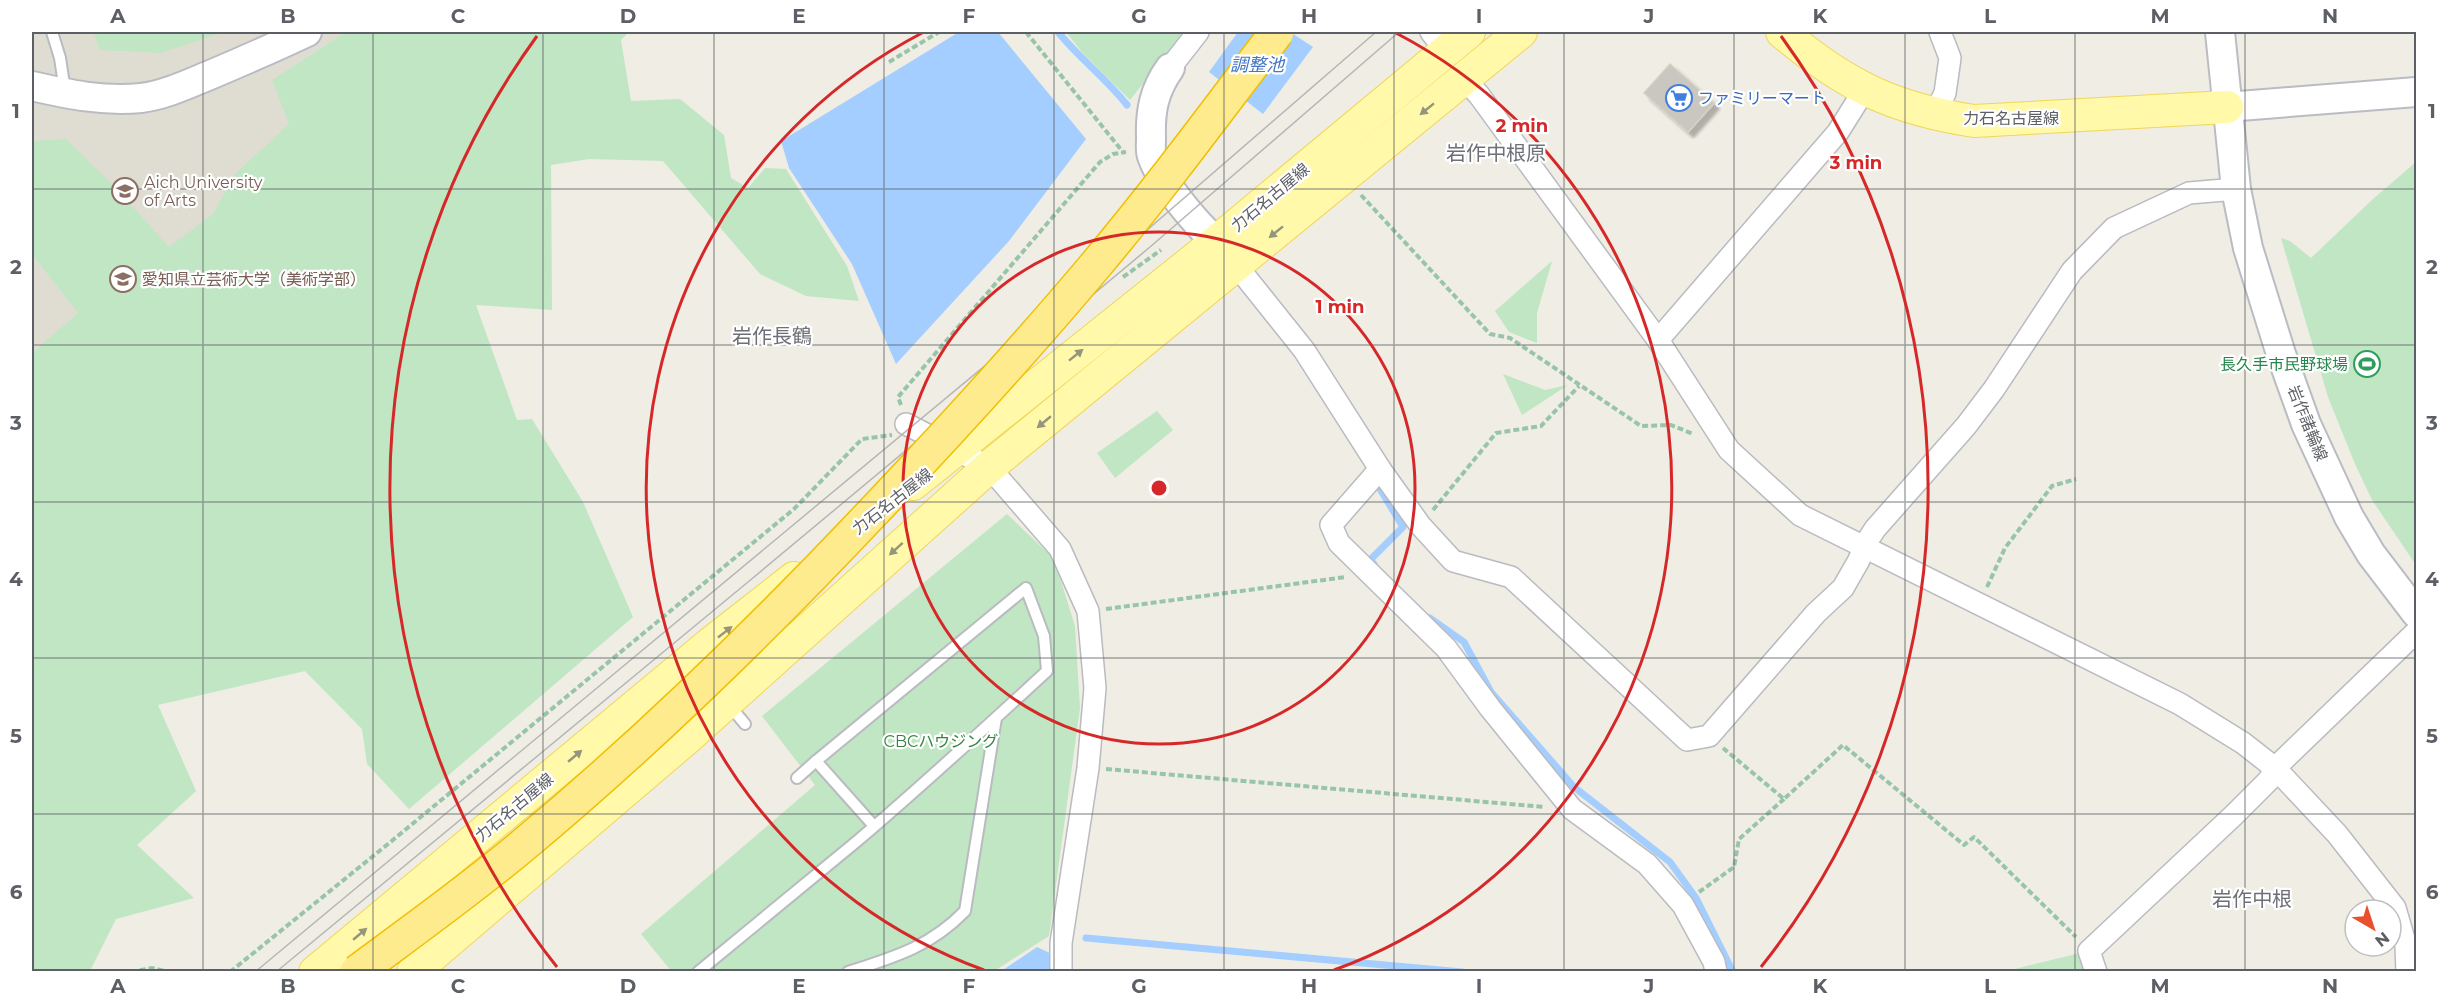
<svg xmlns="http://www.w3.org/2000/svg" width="2448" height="1003" viewBox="0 0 2448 1003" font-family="Montserrat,'Noto Sans JP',sans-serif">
<defs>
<filter id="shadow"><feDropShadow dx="5.5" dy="5.5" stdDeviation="1.5" flood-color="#0004"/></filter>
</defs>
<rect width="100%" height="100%" fill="#efede4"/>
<!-- education -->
<path fill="#dfddd2" d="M32,32h330l34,96 -364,302z"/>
<!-- green -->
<g fill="#c0e6c4">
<path d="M93,32h132l-65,21 -60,-3z"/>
<path d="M346,32h283l-8,8 10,61 49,-2 44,36 7,43 17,10 17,-20 21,1 61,97 12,35 -53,-5 -46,-22 -97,-113 -74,-2 -38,6 1,145 -76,-5 41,115 15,-1 51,83 50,115 -224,192 -42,-45 -5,-35 -57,-58 -147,34 38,86 -59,54 57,53 -78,21 -26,52h-58v-618l46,-40 -46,-59v-113l34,-2 49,48 54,60 44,-33 22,-40 54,-50 -17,-44z"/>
<path d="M1066,32h118l-54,68 -48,-48z"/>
<path d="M2416,162v403l-44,-65 -17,-36 -27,-67 -47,-159 9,3 21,17 62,-59z"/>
<path d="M1552,261l-15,52v30l-28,-11 -14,-21z"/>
<path d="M1503,374l42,16 23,-5 -46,30z"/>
<path d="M1157,411l16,19 -58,48 -18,-25z"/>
<path d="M1007,514l47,45 21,67 5,82 -31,228 -55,35 -322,1 -31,-38 174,-149 -53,-69z"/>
<path d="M2084,952l6,19 -83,1v-1z"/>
</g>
<!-- water -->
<g fill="#a4ceff">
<path d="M959,32h39l88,107 -77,102 -113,123 -44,-100 -63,-96 -8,-27z"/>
<path d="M1238,32h52l23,15 -50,67 -54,-42z"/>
<path d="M1037,947l17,8 -4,16 -50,1z"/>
</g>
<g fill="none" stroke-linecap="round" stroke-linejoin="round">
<!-- stream -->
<g stroke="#a4ceff" stroke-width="7">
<path d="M1058,32c21,26 48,46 69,73"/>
<path d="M1374,479l29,48 -33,33 4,4"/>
<path d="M1430,618l34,24 27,50 83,95 96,75 26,36 37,74"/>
<path d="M1086,938l376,34"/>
</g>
</g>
<!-- building -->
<path fill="#cac7c1" stroke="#d3d0c2" stroke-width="1.5" filter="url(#shadow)" d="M1670,64l44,39 -26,29 -44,-39z"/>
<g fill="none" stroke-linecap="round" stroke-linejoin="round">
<defs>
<g id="lane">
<path d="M52,32l8,26 5,33"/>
<path d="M729,705l16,19"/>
<path d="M797,778l19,-17"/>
<path d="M698,972l158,-130c65,-55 128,-113 191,-171l-3,-35 -18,-48 -210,173 58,65"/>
<path d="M848,972c46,-15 82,-25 117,-61l31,-193"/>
</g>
<g id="street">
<path d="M1431,32l15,19"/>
<path d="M1170,68l28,-36"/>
<path d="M1464,79l15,16 179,245 71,110 71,65 380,189 63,39 32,25 62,66 58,74 11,38 1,26"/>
<path d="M1934,115l11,-22 5,-35 -10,-26"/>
<path d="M1236,265l68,85 76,119 40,56 33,36 58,16 176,163 22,-4 107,-123 27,-25 16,-28 5,-14 11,-17 91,-103 28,-37 78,-118 42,-43 75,-35 47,-4"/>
<path d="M1658,340l180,-208 27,-43"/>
<path d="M906,424l83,43 71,82 28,62 7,77 -7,80 -27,175v29"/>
<path d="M1380,469l-49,56 8,18 107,105 44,60 82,101 75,55 36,41 31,57 2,10"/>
<path d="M2096,972l-7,-21 145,-136 35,-35 6,-12 141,-136"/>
</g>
<g id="secondary">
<path d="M2220,32l16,157 12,59 33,106 25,70 43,93 22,37 45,59"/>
<path d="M1170,68c-16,22 -20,43 -19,70 0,6 -1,13 1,18 9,27 43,66 64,86"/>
<path d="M32,86c35,8 72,16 109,12 24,-3 47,-14 69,-23 33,-14 65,-28 97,-43"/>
<path d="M2227,107l189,-15"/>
</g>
<g id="primary">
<path d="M1782,32c62,53 112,77 192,89l253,-14"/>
<path d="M913,484l303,-242 253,-210"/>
<path d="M315,972l396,-329 83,-65"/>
<path d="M413,972l273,-233 303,-272 532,-435"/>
</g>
</defs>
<!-- lane casing -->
<use href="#lane" stroke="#b9bbc0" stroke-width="14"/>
<!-- street casing -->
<use href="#street" stroke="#b9bbc0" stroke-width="24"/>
<!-- secondary casing -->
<use href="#secondary" stroke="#b9bcc2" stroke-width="32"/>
<!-- primary casing -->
<use href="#primary" stroke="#f1d65a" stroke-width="34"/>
<!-- path -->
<g stroke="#98c5a9" stroke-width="4" stroke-dasharray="6 3" stroke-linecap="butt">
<path d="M1026,32l97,120"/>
<path d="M889,62l50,-30"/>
<path d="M1361,195l129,139 20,4 131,88 30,-1 22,9"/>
<path d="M1123,277l38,-27"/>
<path d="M901,405l-3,-8 202,-235 13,-8 13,-2"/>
<path d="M1433,510l63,-77 45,-7 38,-40"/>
<path d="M1987,587l18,-39 47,-62 24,-7"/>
<path d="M1106,609l240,-32"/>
<path d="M1723,748l61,51 59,-54 121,100 10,-8 102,100"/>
<path d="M1106,769l438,38"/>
<path d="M1699,892l35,-25 5,-28 45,-40"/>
<path d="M131,972l21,-4 17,4"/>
<path d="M230,972l158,-128 406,-335 68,-70 30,-4"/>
</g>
<!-- lane -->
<use href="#lane" stroke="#fff" stroke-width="10"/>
<!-- street -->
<use href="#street" stroke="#fff" stroke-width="21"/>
<!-- secondary -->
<use href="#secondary" stroke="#fff" stroke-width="28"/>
<!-- primary -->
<use href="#primary" stroke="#fff9a9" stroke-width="32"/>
<!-- tram -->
<g stroke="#b5b6b6" stroke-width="1.5">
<path d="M255,972l862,-716 259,-224"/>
<path d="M276,972l472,-390 402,-335 249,-215"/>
</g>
<defs>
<path id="highway-bridge" d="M357,972c55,-41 111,-81 164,-125 126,-105 243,-219 355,-338 75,-79 148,-159 218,-242 64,-76 123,-156 183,-235"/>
</defs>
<!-- highway-bridge casing -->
<use href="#highway-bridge" stroke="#f2bf00" stroke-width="36" stroke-linecap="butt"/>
<!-- highway-bridge -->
<use href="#highway-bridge" stroke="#fdeb8d" stroke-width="33"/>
</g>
<!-- one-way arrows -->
<defs><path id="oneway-solid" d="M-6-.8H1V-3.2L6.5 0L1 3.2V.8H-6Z" transform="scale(1.5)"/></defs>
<g fill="#95957d">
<use href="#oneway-solid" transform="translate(1427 109) rotate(141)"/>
<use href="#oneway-solid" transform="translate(1276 232) rotate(141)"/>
<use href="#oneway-solid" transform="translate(1076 355) rotate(-39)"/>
<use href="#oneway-solid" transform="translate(1044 422) rotate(140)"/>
<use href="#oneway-solid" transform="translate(896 549) rotate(138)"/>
<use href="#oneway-solid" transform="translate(725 632) rotate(-38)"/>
<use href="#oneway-solid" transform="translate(575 756) rotate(-40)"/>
<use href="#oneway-solid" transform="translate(360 934) rotate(-40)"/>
</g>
<!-- grid -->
<path fill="none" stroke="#5c5f65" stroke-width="1.5" stroke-opacity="0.55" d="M203,32v940M373,32v940M543,32v940M714,32v940M884,32v940M1054,32v940M1224,32v940M1394,32v940M1564,32v940M1734,32v940M1905,32v940M2075,32v940M2245,32v940M32,189h2384M32,345h2384M32,502h2384M32,658h2384M32,814h2384"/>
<!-- distance rings -->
<g fill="none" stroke="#d62828" stroke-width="3">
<circle cx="1159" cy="488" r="256"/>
<path d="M984 970A513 513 0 0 1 922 33M1396 33A513 513 0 0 1 1334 970"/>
<path d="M557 967A769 769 0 0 1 537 36M1781 36A769 769 0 0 1 1761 967"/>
</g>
<!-- icons -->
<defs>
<symbol id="supermarket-ring" viewBox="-11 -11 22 22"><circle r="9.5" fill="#fff" stroke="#3f7fe0" stroke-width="1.5"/><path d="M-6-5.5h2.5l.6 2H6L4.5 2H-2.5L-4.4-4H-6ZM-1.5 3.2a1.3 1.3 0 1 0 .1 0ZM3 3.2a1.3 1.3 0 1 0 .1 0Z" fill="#3f7fe0"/></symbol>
<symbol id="university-ring" viewBox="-11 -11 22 22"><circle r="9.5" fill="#fff" stroke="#8d6e63" stroke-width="1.5"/><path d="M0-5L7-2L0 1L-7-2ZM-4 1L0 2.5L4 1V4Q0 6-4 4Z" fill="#8d6e63"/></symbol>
<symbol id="stadium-ring" viewBox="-11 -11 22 22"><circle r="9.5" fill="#fff" stroke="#2e9e5b" stroke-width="1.5"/><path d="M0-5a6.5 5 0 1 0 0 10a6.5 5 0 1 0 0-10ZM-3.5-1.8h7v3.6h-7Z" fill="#2e9e5b"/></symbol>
</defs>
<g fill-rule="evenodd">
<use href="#supermarket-ring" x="1664" y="83" width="30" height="30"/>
<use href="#university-ring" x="110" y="176" width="30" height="30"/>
<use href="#university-ring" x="108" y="264" width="30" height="30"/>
<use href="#stadium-ring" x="2352" y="349" width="30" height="30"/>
</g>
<g text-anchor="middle" stroke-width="4.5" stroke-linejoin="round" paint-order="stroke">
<!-- shop labels -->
<g font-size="16" fill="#366cbe" stroke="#fff" text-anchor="start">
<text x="1698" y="104">ファミリーマート</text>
</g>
<!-- street labels -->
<g font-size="16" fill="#5c5f65" stroke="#fff">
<text x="2011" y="124">力石名古屋線</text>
<text transform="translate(1270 197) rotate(-40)" y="6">力石名古屋線</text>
<text transform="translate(2308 423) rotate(68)" y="6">岩作諸輪線</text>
<text transform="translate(892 501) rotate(-38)" y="6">力石名古屋線</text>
<text transform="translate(514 807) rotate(-40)" y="6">力石名古屋線</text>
</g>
<!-- education labels -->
<g font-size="16" fill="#785e54" stroke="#fff" text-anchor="start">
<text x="144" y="188">Aich University<tspan x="144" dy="18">of Arts</tspan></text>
<text x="142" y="285">愛知県立芸術大学（美術学部）</text>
</g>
<!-- leisure labels -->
<g font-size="16" fill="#27864d" stroke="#fff" text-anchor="end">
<text x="2348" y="370">長久手市民野球場</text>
</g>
<!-- park labels -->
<g font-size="16" fill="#348340" stroke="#fff">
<text x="941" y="747">CBCハウジング</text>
</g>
<!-- water labels -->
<g font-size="18" font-style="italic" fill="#4576c3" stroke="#fff">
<text x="1257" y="71">調整池</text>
</g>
<!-- quarter labels -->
<g font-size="20" fill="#6d7177" stroke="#fff">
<text x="1496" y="160">岩作中根原</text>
<text x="772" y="343">岩作長鶴</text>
<text x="2252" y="906">岩作中根</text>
</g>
</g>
<circle cx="1159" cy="488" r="9" fill="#d62828" stroke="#fff" stroke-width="3"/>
<g font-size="18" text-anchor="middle" font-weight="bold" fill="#d62828" stroke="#fff" stroke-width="4.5" stroke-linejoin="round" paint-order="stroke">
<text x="1522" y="132">2 min</text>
<text x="1856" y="169">3 min</text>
<text x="1340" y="313">1 min</text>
</g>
<!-- border -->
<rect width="2448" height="1003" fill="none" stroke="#ffffff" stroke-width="66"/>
<!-- north arrow -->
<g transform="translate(2373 928) rotate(141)"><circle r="28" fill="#ffffff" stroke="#bebfc1" stroke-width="1.5"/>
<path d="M0-4.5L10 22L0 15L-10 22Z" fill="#e9502f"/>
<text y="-9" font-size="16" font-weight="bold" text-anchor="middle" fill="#5c5f65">N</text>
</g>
<rect x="33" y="33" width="2382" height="937" fill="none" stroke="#5c5f65" stroke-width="2"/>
<g font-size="20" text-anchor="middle" font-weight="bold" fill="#5c5f65">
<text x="118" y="23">A</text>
<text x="288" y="23">B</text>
<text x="458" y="23">C</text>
<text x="628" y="23">D</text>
<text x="799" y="23">E</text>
<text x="969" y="23">F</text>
<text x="1139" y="23">G</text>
<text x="1309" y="23">H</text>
<text x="1479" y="23">I</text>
<text x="1649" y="23">J</text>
<text x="1820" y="23">K</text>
<text x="1990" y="23">L</text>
<text x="2160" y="23">M</text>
<text x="2330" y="23">N</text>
<text x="16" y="118">1</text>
<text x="2432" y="118">1</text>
<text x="16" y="274">2</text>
<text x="2432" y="274">2</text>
<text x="16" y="430">3</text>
<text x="2432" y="430">3</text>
<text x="16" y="586">4</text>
<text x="2432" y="586">4</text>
<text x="16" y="743">5</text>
<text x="2432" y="743">5</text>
<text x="16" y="899">6</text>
<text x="2432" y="899">6</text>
<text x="118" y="993">A</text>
<text x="288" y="993">B</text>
<text x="458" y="993">C</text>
<text x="628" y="993">D</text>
<text x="799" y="993">E</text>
<text x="969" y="993">F</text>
<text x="1139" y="993">G</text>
<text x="1309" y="993">H</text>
<text x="1479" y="993">I</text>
<text x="1649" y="993">J</text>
<text x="1820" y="993">K</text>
<text x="1990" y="993">L</text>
<text x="2160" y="993">M</text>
<text x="2330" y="993">N</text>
</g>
</svg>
